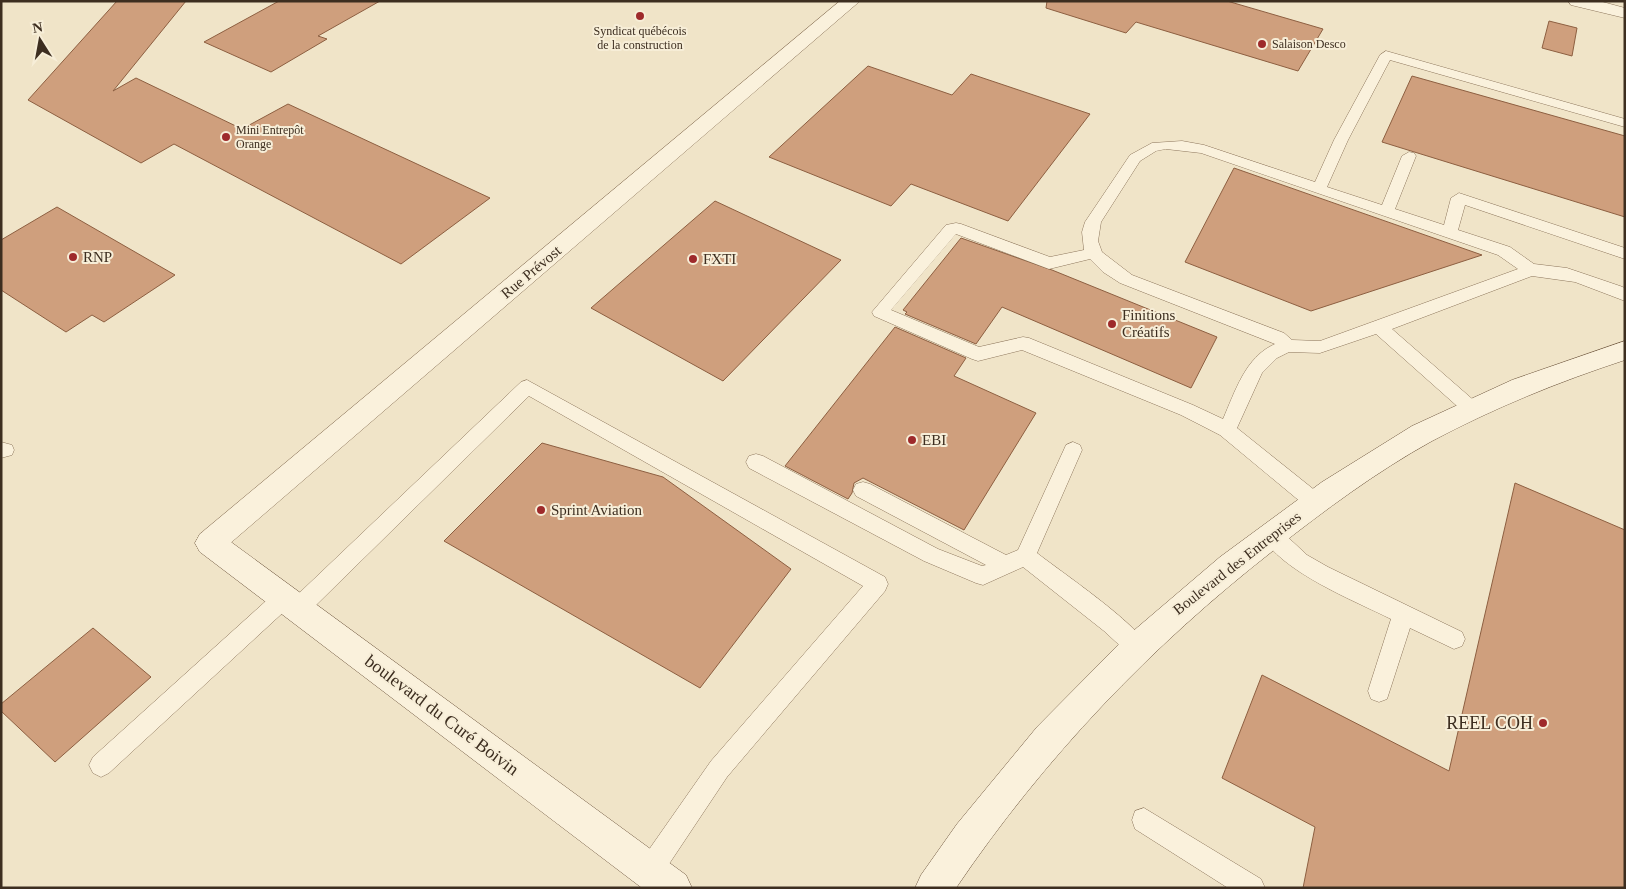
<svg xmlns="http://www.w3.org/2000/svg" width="1626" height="889" viewBox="0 0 1626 889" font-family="Georgia,serif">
<rect width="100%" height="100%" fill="#f0e4c8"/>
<!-- building -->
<g fill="#cf9f7d" stroke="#8d5f41">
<path d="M117,1h69l-73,90 23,-13 106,51 46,-25 202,94 -89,66 -227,-120 -33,19 -113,-63z"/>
<path d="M279,1h101l-62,35 9,3 -56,33 -67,-30z"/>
<path d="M1047,1h180l96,28 -25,42 -162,-49 -10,11 -80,-25z"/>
<path d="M1549,21l28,7 -5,28 -30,-8z"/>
<path d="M868,66l84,29 19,-21 119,40 -82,107 -97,-37 -20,22 -122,-49z"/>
<path d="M1412,76l213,60v81l-243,-75z"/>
<path d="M1234,168l248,87 -171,56 -126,-49z"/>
<path d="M715,201l126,59 -118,121 -132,-73z"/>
<path d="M57,207l118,68 -71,47 -12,-7 -26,17 -65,-42v-50z"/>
<path d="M961,238l91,32 165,67 -26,51 -189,-81 -26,37 -71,-30 2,-2 -4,-2z"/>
<path d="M895,327l71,31 -12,18 82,37 -72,117 -101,-52 -9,5 -2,10 -4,6 -63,-33z"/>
<path d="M542,443l121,34 128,92 -91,119 -256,-147z"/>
<path d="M1515,483l110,47v358h-322l12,-61 -93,-49 40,-103 187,96z"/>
<path d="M93,628l58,49 -96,85 -54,-51v-7z"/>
</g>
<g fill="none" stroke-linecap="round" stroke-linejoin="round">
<defs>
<g id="lane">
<path d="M1386,51l239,68v8l-235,-67 -42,80 -21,47 55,18 20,-49 7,-4 5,1 2,3 -21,53 49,16 7,-27 8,-5 166,55v11l-160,-54 -7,25 52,17 24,17 33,4 53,18 5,2v13l-50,-19 -43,-6 -140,53 86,75 3,5 -3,5 -6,2 -6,-2 -90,-80 -56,19 -31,-1 -12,6 -15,15 -25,55 85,68 3,6 -3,6 -7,2 -7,-2 -88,-73 -39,-20 -159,-65 -44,11 -6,-2 -98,-43 -2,-4 74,-87 10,-2 5,1 89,33 34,-7 -2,-18 3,-10 45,-67 22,-12 30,-2 22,4 111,37 19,-42 46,-85zM1166,149l35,4 297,102 20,14 -198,72 -28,-1 -8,-7 -152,-58 -30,-23 -4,-11 3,-19 39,-61 16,-10zM956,234l93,35 41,-10 13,13 17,11 155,61c-30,13 -40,48 -52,75l-30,-14 -164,-67 -6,-1 -44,10 -88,-37z"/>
<path d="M527,380l358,197 3,7 -3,7 -158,186 -68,102 -9,4 -9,-4 -4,-9 4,-9 70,-100 152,-175 -334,-190 -223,219 -8,3 -8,-3 -2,-7 -179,165 -8,4 -8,-4 -4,-8 4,-8 184,-166 7,-3 7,3 3,7 227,-216z"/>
<path d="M1,442l11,3 2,5 -2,5 -11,3z"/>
<path d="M1073,442l7,3 2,5 -45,103c23,18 101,71 111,94l-3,7 -8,3 -8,-3 -25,-23 -81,-64 -40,18 -7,-2 -52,-22 -175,-93 -3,-6 3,-6 7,-2 7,2 175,93 44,17 4,-1 -130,-69 -3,-6 3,-6 7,-2 7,2 136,71 12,-5 48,-105z"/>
<path d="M1271,525l7,3 29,27 21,12 134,65 3,7 -3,7 -8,3 -44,-21 -23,71 -8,3 -8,-3 -3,-8 23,-72c-36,-18 -112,-48 -130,-85l3,-6z"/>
<path d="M1144,808l117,71 4,9h-37l-93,-59 -3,-9 3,-9z"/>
</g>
<g id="street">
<path d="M840,1h20l-640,551 -10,4 -10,-4 -5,-9 5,-9z"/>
<path d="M1568,1h31l26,7v10l-54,-13z"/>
</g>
<g id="secondary">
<path d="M1625,341v19c-67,22 -131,48 -193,81 -56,31 -107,69 -158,109 -123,96 -230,208 -318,338h-41l6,-13 36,-51 80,-97 88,-89 95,-81 102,-75 90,-56 100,-46z"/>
<path d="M210,530l10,4 466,341 6,13h-50l-442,-336 -5,-9 5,-9z"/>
</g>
</defs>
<!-- lane casing -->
<use href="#lane" stroke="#8d765c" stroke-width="1"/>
<!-- street casing -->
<use href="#street" stroke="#8d765c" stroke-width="1"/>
<!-- secondary casing -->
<use href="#secondary" stroke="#6f573f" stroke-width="1"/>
<!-- lane -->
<use href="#lane" fill="#faf1dc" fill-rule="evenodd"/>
<!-- street -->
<use href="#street" fill="#faf1dc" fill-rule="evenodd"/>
<!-- secondary -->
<use href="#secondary" fill="#faf1dc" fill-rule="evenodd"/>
</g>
<!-- markers -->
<g fill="#9e2a2b" stroke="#f7eed8" stroke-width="2">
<circle cx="640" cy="16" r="5"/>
<circle cx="1262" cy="44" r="5"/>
<circle cx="226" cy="137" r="5"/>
<circle cx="73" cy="257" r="5"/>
<circle cx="693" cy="259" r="5"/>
<circle cx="1112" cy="324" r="5"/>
<circle cx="912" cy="440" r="5"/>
<circle cx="541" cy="510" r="5"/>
<circle cx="1543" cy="723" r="5"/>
</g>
<g text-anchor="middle" stroke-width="4" stroke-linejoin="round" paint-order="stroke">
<!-- far-poi labels -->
<g font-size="12" fill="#3d2e20" stroke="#f7eed8" text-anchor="start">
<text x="640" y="35" text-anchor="middle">Syndicat québécois<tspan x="640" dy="14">de la construction</tspan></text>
<text x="1272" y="48">Salaison Desco</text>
<text x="236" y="134">Mini Entrepôt<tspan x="236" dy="14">Orange</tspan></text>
</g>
<!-- poi labels -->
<g font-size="15" fill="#3d2e20" stroke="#f7eed8" text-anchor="start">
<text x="83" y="262">RNP</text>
<text x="703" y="264">FXTI</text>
<text x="1122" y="320">Finitions<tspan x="1122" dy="17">Créatifs</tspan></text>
<text x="922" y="445">EBI</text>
<text x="551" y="515">Sprint Aviation</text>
</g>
<!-- street labels -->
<g font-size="15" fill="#3d2e20" stroke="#f7eed8">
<text transform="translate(531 272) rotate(-40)" y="5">Rue Prévost</text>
<text transform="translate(1237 563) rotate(-38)" y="5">Boulevard des Entreprises</text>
</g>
<!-- near-street labels -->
<g font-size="18" fill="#3d2e20" stroke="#f7eed8">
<text transform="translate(442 715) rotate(37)" y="6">boulevard du Curé Boivin</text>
</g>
<!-- near-poi labels -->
<g font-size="18" fill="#3d2e20" stroke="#f7eed8" text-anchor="end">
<text x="1533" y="729">REEL COH</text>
</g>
</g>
<!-- border -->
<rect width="1626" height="889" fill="none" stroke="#3d2e20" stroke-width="5"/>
<!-- north arrow -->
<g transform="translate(40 40) rotate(349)" stroke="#f7eed8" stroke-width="4" paint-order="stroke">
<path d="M0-4L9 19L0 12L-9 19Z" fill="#3d2e20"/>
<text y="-8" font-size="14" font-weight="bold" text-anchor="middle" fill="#3d2e20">N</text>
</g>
</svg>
